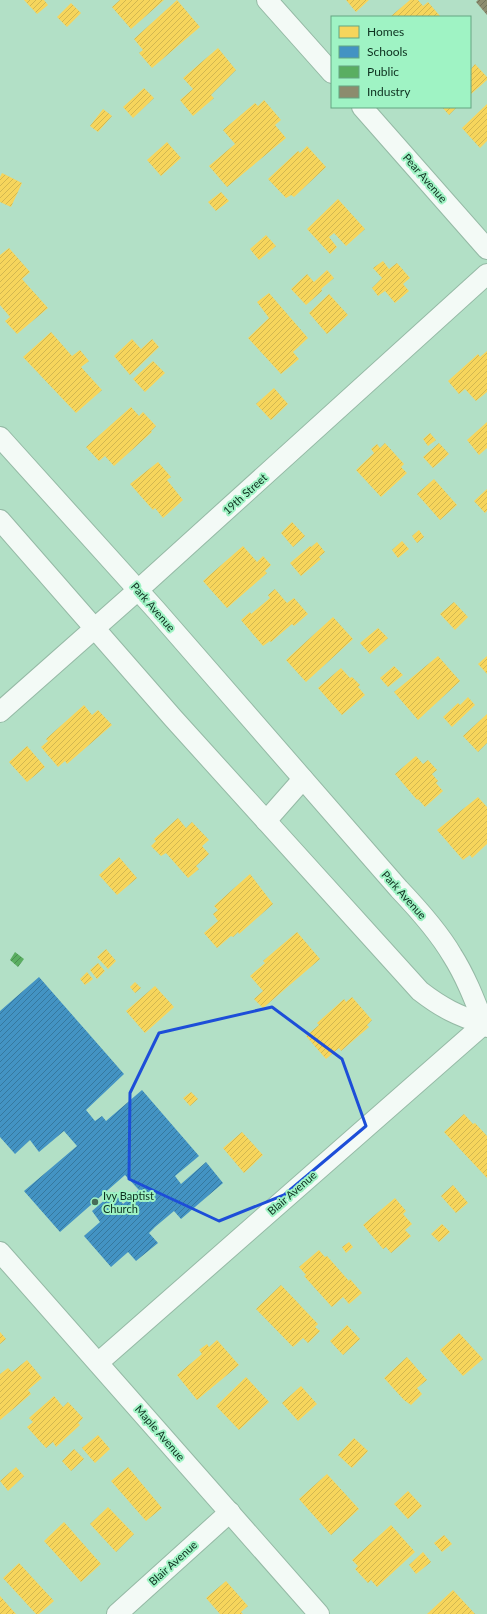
<svg xmlns="http://www.w3.org/2000/svg" width="487" height="1614" viewBox="0 0 487 1614" font-family="Lato,sans-serif">
<defs>
<pattern id="homes-hatch" width="6" height="6" patternUnits="userSpaceOnUse"><rect width="6" height="6" fill="#f6d55c"/><path d="M-1 1l2-2M0 6l6-6M5 7l2-2" fill="none" stroke="#d2b750"/></pattern>
<pattern id="schools-hatch" width="6" height="6" patternUnits="userSpaceOnUse"><rect width="6" height="6" fill="#4393c3"/><path d="M-1 1l2-2M0 6l6-6M5 7l2-2" fill="none" stroke="#36789e"/></pattern>
<pattern id="public-hatch" width="6" height="6" patternUnits="userSpaceOnUse"><rect width="6" height="6" fill="#5aae61"/><path d="M-1 1l2-2M0 6l6-6M5 7l2-2" fill="none" stroke="#498e4f"/></pattern>
<pattern id="industry-hatch" width="6" height="6" patternUnits="userSpaceOnUse"><rect width="6" height="6" fill="#8c8c6e"/><path d="M-1 1l2-2M0 6l6-6M5 7l2-2" fill="none" stroke="#71735a"/></pattern>
</defs>
<rect width="100%" height="100%" fill="#b2e0c6"/>
<!-- homes -->
<g fill="url(#homes-hatch)">
<path d="M24,0h20l4,5 -11,9z"/>
<path d="M120,0h44l-33,29 -19,-22z"/>
<path d="M177,0l23,27 -48,41 -13,-15 4,-3 -9,-11z"/>
<path d="M346,0h23l-13,12z"/>
<path d="M410,0h8l5,6 5,-4 12,14 -1,1h-49z"/>
<path d="M71,3l10,10 -14,14 -10,-10z"/>
<path d="M218,48l18,22 -25,25 3,3 -21,18 -13,-16 13,-11 -10,-11z"/>
<path d="M475,64l12,13v3l-17,15v-28l1,2z"/>
<path d="M144,88l10,10 -21,20 -10,-11z"/>
<path d="M264,100l17,20 -6,5 11,13 -59,49 -18,-21 26,-22 -12,-14 32,-27 3,3z"/>
<path d="M487,104v37l-7,7 -18,-20z"/>
<path d="M442,107h15l-8,8z"/>
<path d="M103,109l9,7 -14,16 -8,-6z"/>
<path d="M167,142l14,16 -20,18 -14,-16z"/>
<path d="M307,146l19,21 -32,30 -3,-2 -5,3 -18,-19 30,-28 2,2z"/>
<path d="M2,173l20,10 -11,24 -11,-5v-25z"/>
<path d="M221,192l8,9 -13,10 -8,-9z"/>
<path d="M338,199l27,30 -19,17 -12,-13 -5,4 8,10 -7,7 -23,-25z"/>
<path d="M266,235l10,11 -17,14 -9,-11z"/>
<path d="M9,248l21,24 -8,7 26,29 -31,26 -12,-13 5,-4 -10,-12v-50z"/>
<path d="M383,261l6,8 8,-6 13,15 -7,6 6,7 -14,12 -10,-12 -7,5 -6,-8 10,-10 -9,-10z"/>
<path d="M327,270l7,8 -13,11 1,2 -16,14 -15,-16 16,-15 7,8z"/>
<path d="M269,293l39,45 -15,14 6,7 -18,15 -33,-36 21,-20 -12,-16z"/>
<path d="M329,294l19,21 -21,19 -18,-21z"/>
<path d="M51,332l21,24 8,-6 9,11 -8,6 21,23 -26,23 -53,-56z"/>
<path d="M132,339l9,10 11,-10 7,8 -29,28 -16,-19z"/>
<path d="M487,351v41l-11,9 -11,-12 -6,5 -11,-13 30,-27 2,3z"/>
<path d="M153,361l12,12 -20,19 -12,-13z"/>
<path d="M274,388l14,16 -17,16 -15,-16z"/>
<path d="M131,407l8,9 4,-4 13,14 -5,5 1,1 -38,34 -9,-10 -6,5 -13,-14z"/>
<path d="M487,422v26l-8,7 -12,-15z"/>
<path d="M430,433l6,7 -8,6 -5,-7z"/>
<path d="M385,443l19,21 -3,3 6,6 -26,24 -25,-27 18,-17 -3,-4 6,-5 3,4z"/>
<path d="M439,443l10,11 -16,14 -10,-11z"/>
<path d="M158,462l13,15 -4,3 16,20 -20,18 -8,-10 -2,2 -23,-26z"/>
<path d="M434,479l23,26 -17,15 -23,-26z"/>
<path d="M487,489v22l-2,2 -11,-12z"/>
<path d="M292,522l13,14 -12,11 -12,-14z"/>
<path d="M419,530l5,7 -7,6 -5,-7z"/>
<path d="M402,541l7,8 -11,9 -6,-8z"/>
<path d="M317,542l8,10 -6,5 2,2 -20,17 -11,-13 20,-17 1,1z"/>
<path d="M243,546l14,16 6,-6 8,9 -6,6 2,2 -40,35 -24,-27z"/>
<path d="M275,589l12,14 7,-5 14,16 -14,12 -2,-2 -21,18 -1,-1 -7,5 -22,-26 9,-8 1,2 19,-16 -2,-3z"/>
<path d="M454,602l14,15 -13,13 -15,-16z"/>
<path d="M333,617l20,22 -47,43 -20,-22z"/>
<path d="M378,628l10,10 -18,16 -10,-11z"/>
<path d="M438,656l22,25 -42,39 -24,-28z"/>
<path d="M487,656v18l-9,-10z"/>
<path d="M394,666l9,9 -15,12 -8,-9z"/>
<path d="M341,668l9,10 2,-1 8,8 -2,2 7,8 -23,20 -24,-27z"/>
<path d="M468,697l7,8 -23,22 -9,-10 15,-14 2,2z"/>
<path d="M84,705l8,10 6,-5 14,15 -45,39 -2,-3 -7,6 -17,-20 7,-6 -2,-2z"/>
<path d="M487,714v29l-9,9 -15,-16z"/>
<path d="M27,746l18,21 -18,15 -18,-20z"/>
<path d="M416,756l7,8 5,-4 9,10 -5,4 6,7 -2,2 7,8 -18,16 -7,-8 -1,1 -22,-26z"/>
<path d="M478,797l9,10v37l-15,14 -2,-3 -7,5 -26,-30z"/>
<path d="M178,818l8,10 6,-6 17,18 -7,6 7,8 -13,12 3,3 -11,9 -22,-25 -5,3 -10,-10 5,-5 -2,-2z"/>
<path d="M119,857l18,21 -20,17 -18,-20z"/>
<path d="M250,874l23,30 -34,30 -1,-2 -5,5 -2,-1 -14,12 -13,-15 14,-12 -5,-7 5,-4 -4,-4z"/>
<path d="M297,932l23,27 -57,49 -9,-9 9,-8 -13,-15 15,-13 -2,-2z"/>
<path d="M106,949l10,12 -8,8 -11,-12z"/>
<path d="M98,963l7,8 -8,8 -7,-9z"/>
<path d="M87,972l6,7 -8,6 -5,-6z"/>
<path d="M135,982l6,6 -6,5 -5,-6z"/>
<path d="M155,986l19,21 -29,26 -19,-22z"/>
<path d="M352,997l20,23 -5,5 2,2 -28,24 -2,-3 -13,11 -20,-23 13,-11 -2,-2 27,-24 2,3z"/>
<path d="M191,1092l7,7 -8,7 -7,-8z"/>
<path d="M464,1114l9,10 2,-1 12,13v42l-43,-46z"/>
<path d="M242,1132l21,23 -19,18 -21,-25z"/>
<path d="M453,1185l15,18 -12,10 -15,-17z"/>
<path d="M395,1198l11,13 -3,3 9,10 -7,6 6,6 -20,17 -5,-6 -3,2 -20,-24z"/>
<path d="M442,1224l8,8 -11,10 -8,-8z"/>
<path d="M349,1242l4,5 -7,6 -4,-6z"/>
<path d="M319,1250l6,7 2,-1 22,25 1,-2 12,14 -13,11 -6,-7 -11,10 -28,-31 2,-1 -7,-8z"/>
<path d="M281,1285l37,39 -3,3 5,4 -12,12 -5,-5 -10,9 -37,-38z"/>
<path d="M347,1325l13,14 -17,16 -13,-14z"/>
<path d="M0,1332l6,7 -6,5z"/>
<path d="M459,1333l24,26 -20,17 -23,-26z"/>
<path d="M217,1340l22,25 -42,35 -20,-25 25,-21 -3,-4 8,-6 2,3z"/>
<path d="M407,1357l20,23 -10,8 5,6 -11,11 -7,-5 -20,-22z"/>
<path d="M27,1360l15,18 -14,12 3,4 -31,26v-46l8,-6 4,4z"/>
<path d="M246,1377l23,25 -30,28 -23,-24z"/>
<path d="M301,1386l16,18 -19,17 -16,-18z"/>
<path d="M54,1396l9,11 5,-5 15,16 -5,5 2,2 -24,22 -3,-5 -7,6 -19,-21 6,-5 -4,-4z"/>
<path d="M98,1435l12,14 -15,14 -13,-15z"/>
<path d="M354,1438l14,13 -16,17 -14,-13z"/>
<path d="M74,1449l10,10 -13,12 -9,-10z"/>
<path d="M16,1467l8,9 -16,15 -8,-10z"/>
<path d="M128,1467l34,41 -16,13 -35,-40z"/>
<path d="M327,1474l32,35 -28,26 -32,-36z"/>
<path d="M408,1491l14,15 -14,13 -14,-15z"/>
<path d="M108,1507l26,27 -18,18 -26,-28z"/>
<path d="M64,1522l37,42 -20,18 -37,-41z"/>
<path d="M391,1525l24,27 -38,35 -6,-7 -3,3 -13,-14 3,-3 -6,-6z"/>
<path d="M444,1535l8,9 -10,8 -8,-9z"/>
<path d="M423,1552l8,10 -15,12 -7,-9z"/>
<path d="M19,1563l35,38 -15,13h-3l-33,-36z"/>
<path d="M226,1581l22,25 -7,6 2,2h-23l-14,-16z"/>
<path d="M453,1590l22,24h-48z"/>
<path d="M0,1596l16,18h-16z"/>
</g>
<!-- schools -->
<path fill="url(#schools-hatch)" d="M39,977l85,97 -38,36 9,11 7,-5 4,5 36,-31 57,66 -24,20 6,8 25,-22 17,21 -42,36 -7,-8 -19,16 -6,6 9,10 -22,18 -8,-9 -17,15 -27,-31 16,-14 -8,-11 22,-19 9,12 16,-14 -14,-15 -65,57 -36,-41 53,-45 -13,-15 -25,21 -9,-12 -15,14 -15,-17v-126z"/>
<!-- public -->
<path fill="url(#public-hatch)" d="M15,952l9,7 -6,8 -8,-7z"/>
<!-- industry -->
<path fill="url(#industry-hatch)" d="M478,0h9v15l-11,-13z"/>
<g fill="none" stroke-linecap="round" stroke-linejoin="round">
<defs>
<g id="street">
<path d="M267,0l65,73"/>
<path d="M362,107l125,142"/>
<path d="M0,437l156,173 243,279c19,20 39,42 53,66 14,22 23,46 32,69l3,3"/>
<path d="M0,520l173,198 247,273c22,17 38,25 64,33"/>
<path d="M0,712l138,-122 349,-316"/>
<path d="M266,821l37,-42"/>
<path d="M0,1252l319,362"/>
<path d="M99,1362l385,-338"/>
<path d="M117,1614l113,-102"/>
</g>
</defs>
<!-- street casing -->
<use href="#street" stroke="#95b9a5" stroke-width="22"/>
<!-- street -->
<use href="#street" stroke="#f3faf6" stroke-width="20"/>
</g>
<!-- marked area -->
<path fill="none" stroke="#1d4ed8" stroke-width="3" stroke-linejoin="round" d="M272,1007l70,52 24,67 -82,69 -65,26 -90,-42 1,-86 29,-60z"/>
<!-- markers -->
<circle fill="#476e59" stroke="#9ff3c4" stroke-width="1.5" cx="95" cy="1202" r="4"/>
<g text-anchor="middle" stroke-width="4" stroke-linejoin="round" paint-order="stroke">
<!-- street labels -->
<g font-size="11" fill="#0d301f" stroke="#9ff3c4">
<text transform="translate(425 178) rotate(49)" y="4">Pear Avenue</text>
<text transform="translate(245 494) rotate(-42)" y="4">19th Street</text>
<text transform="translate(153 607) rotate(49)" y="4">Park Avenue</text>
<text transform="translate(404 895) rotate(48)" y="4">Park Avenue</text>
<text transform="translate(292 1193) rotate(-41)" y="4">Blair Avenue</text>
<text transform="translate(160 1433) rotate(49)" y="4">Maple Avenue</text>
<text transform="translate(173 1563) rotate(-42)" y="4">Blair Avenue</text>
</g>
<!-- poi labels -->
<g font-size="11" fill="#0d301f" stroke="#9ff3c4" text-anchor="start">
<text x="103" y="1200">Ivy Baptist<tspan x="103" dy="13">Church</tspan></text>
</g>
</g>
<!-- legend -->
<rect x="331" y="16" width="140" height="92" fill="#9ff3c4" stroke="#65a582"/>
<rect x="339" y="26" width="20" height="12" fill="#f6d55c" stroke="#65a582"/>
<text x="367" y="36" font-size="12" fill="#0d301f">Homes</text>
<rect x="339" y="46" width="20" height="12" fill="#4393c3" stroke="#65a582"/>
<text x="367" y="56" font-size="12" fill="#0d301f">Schools</text>
<rect x="339" y="66" width="20" height="12" fill="#5aae61" stroke="#65a582"/>
<text x="367" y="76" font-size="12" fill="#0d301f">Public</text>
<rect x="339" y="86" width="20" height="12" fill="#8c8c6e" stroke="#65a582"/>
<text x="367" y="96" font-size="12" fill="#0d301f">Industry</text>
</svg>
